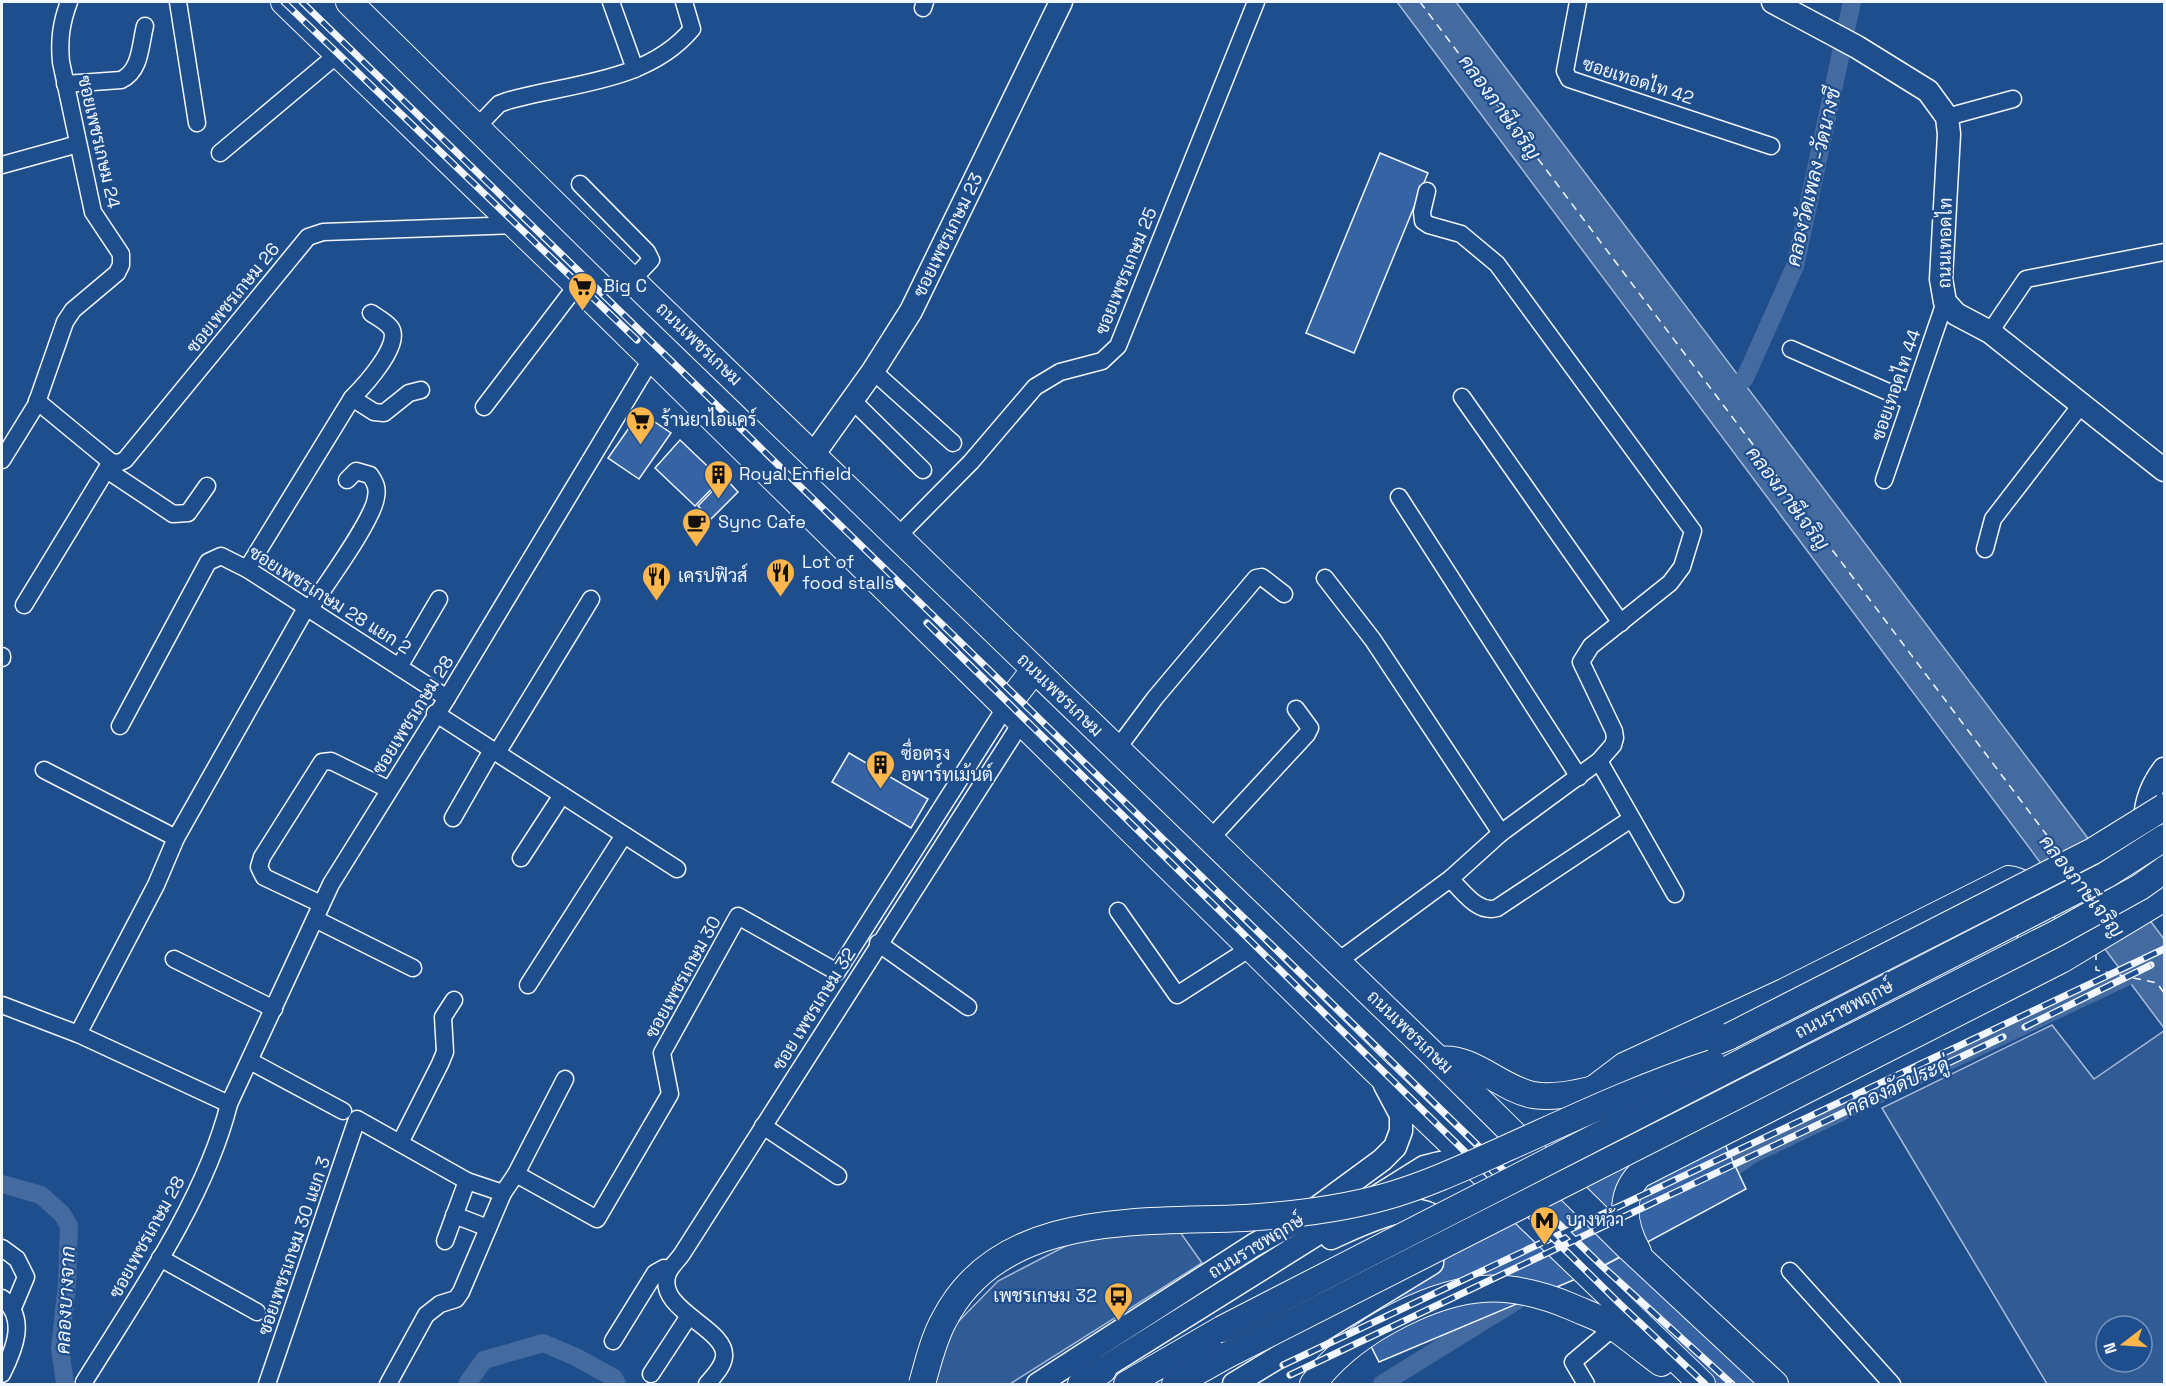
<svg xmlns="http://www.w3.org/2000/svg" width="2166" height="1386" viewBox="0 0 2166 1386" font-family="'Space Grotesk',Sarabun,sans-serif">
<rect width="100%" height="100%" fill="#1f4e8c"/>
<!-- built -->
<g fill="#305b95" stroke="#a8bbd7" stroke-width="1.5" fill-rule="evenodd">
<path d="M2052,1025l42,54 70,-48v353h-117l-165,-276zM2106,1326h36v36h-36z"/>
<path d="M1180,1232l22,31 -192,121h-88l-9,-16 85,-87 85,-44z"/>
</g>
<!-- water -->
<path fill="#446ba0" stroke="#a8bbd7" stroke-width="1.5" d="M1397,2h59l708,937v89z"/>
<g fill="none" stroke-linecap="round" stroke-linejoin="round">
<!-- canal -->
<g stroke="#446ba0" stroke-width="18">
<path d="M1724,396l21,-18 50,-112 57,-264"/>
<path d="M1716,1179l37,-25 394,-187"/>
<path d="M2,1184l39,11 21,19 7,12 -2,58 -7,64 5,36"/>
<path d="M467,1384l17,-24 59,-17 33,14 38,21 3,6"/>
<path d="M1382,1384l134,-83"/>
</g>
<!-- ferry -->
<g stroke="#f2f6ff" stroke-width="1.5" stroke-dasharray="8 6" stroke-linecap="butt">
<path d="M1420,2l641,852"/>
<path d="M2096,952v18l61,13 7,10"/>
</g>
</g>
<!-- building -->
<g fill="#3563a3" stroke="#f2f6ff" stroke-width="1.5">
<path d="M1380,153l48,20 -74,180 -48,-20z"/>
<path d="M640,412l31,21 -32,46 -31,-21z"/>
<path d="M680,440l41,39 -26,27 -40,-38z"/>
<path d="M725,478l13,14 -27,27 -13,-13z"/>
<path d="M849,753l79,46 -17,29 -79,-46z"/>
<path d="M1714,1121l32,68 -156,84 -211,89 -30,-59z"/>
<path d="M1626,1254l157,130h-93l-100,-111z"/>
</g>
<g fill="none" stroke-linecap="round" stroke-linejoin="round">
<defs>
<g id="minor">
<path d="M178,2l19,121"/>
<path d="M611,2l24,67"/>
<path d="M1578,2l-13,69 4,8 202,67"/>
<path d="M923,8l2,-6"/>
<path d="M65,84l56,-4c20,-9 19,-35 24,-54"/>
<path d="M1947,117l66,-18"/>
<path d="M477,127l22,-23 8,-3c62,-18 140,-18 185,-72l-8,-27"/>
<path d="M220,153l118,-99"/>
<path d="M2,165l76,-21"/>
<path d="M580,184l67,68 4,8 -18,19"/>
<path d="M1990,332l36,-53 138,-27"/>
<path d="M1791,349l120,53"/>
<path d="M873,371l80,72"/>
<path d="M1462,397l159,226"/>
<path d="M352,398l22,14 10,1 25,-20 12,-3"/>
<path d="M851,399l72,71"/>
<path d="M37,401l74,61 7,1 7,-3 183,-223 15,-5 193,-7"/>
<path d="M484,407l93,-122"/>
<path d="M2,460l34,-55 29,-83 8,-12 44,-37 4,-8v-11l-28,-42 -32,-150c-2,-22 0,-39 8,-60"/>
<path d="M107,470l66,44 15,-1 19,-27"/>
<path d="M1884,480l61,-178"/>
<path d="M1399,497l180,280"/>
<path d="M897,537l74,-75 64,-75 25,-15 42,-11 16,-15 138,-344"/>
<path d="M1985,549l8,-30 88,-114"/>
<path d="M247,569l105,-171c11,-11 52,-55 38,-71 -4,-5 -13,-10 -19,-14"/>
<path d="M1325,578l48,62 128,193"/>
<path d="M24,605l87,-143"/>
<path d="M309,610c15,-23 65,-91 67,-113 2,-9 -1,-15 -6,-22l-14,-4 -9,9"/>
<path d="M2,658v-2"/>
<path d="M399,667l40,-68"/>
<path d="M435,713l242,156"/>
<path d="M120,726l88,-164 13,-6 26,13 200,129"/>
<path d="M1117,749l38,-51 101,-120 6,-1 22,17"/>
<path d="M497,753l94,-154"/>
<path d="M1599,761l76,133"/>
<path d="M44,770l132,68"/>
<path d="M453,818l39,-68"/>
<path d="M1211,838l96,-104 3,-6 -14,-19"/>
<path d="M521,858l41,-63"/>
<path d="M1450,879c14,13 28,35 47,29l134,-89"/>
<path d="M321,904l-57,-27 -5,-10 3,-10 60,-95 9,-1 57,28"/>
<path d="M1118,911l59,84 75,-48"/>
<path d="M315,919l98,49"/>
<path d="M878,943l90,64"/>
<path d="M174,959l100,50"/>
<path d="M1337,962l113,-83 51,-46 98,-72 14,-16 2,-7 -1,-7 -33,-69 10,-16 79,-63 12,-16 11,-36 -196,-267 -36,-30 -32,-9 -6,-4 -1,-9 5,-21"/>
<path d="M528,985l96,-150"/>
<path d="M2,1005l76,29 151,70"/>
<path d="M78,1034l78,-149 20,-47 130,-230"/>
<path d="M250,1061l93,50"/>
<path d="M763,1126l75,50"/>
<path d="M400,1143l40,-79 5,-12 -2,-35 11,-17"/>
<path d="M516,1174l49,-95"/>
<path d="M454,1215l34,13"/>
<path d="M445,1241l22,-60"/>
<path d="M2,1248l15,11 9,18 -13,31"/>
<path d="M160,1258l97,54"/>
<path d="M1790,1271l102,113"/>
<path d="M2,1298c26,20 12,52 0,76"/>
<path d="M613,1341l42,-68 9,-5 5,3"/>
<path d="M651,1374l38,-58"/>
<path d="M84,1382c52,-84 121,-182 145,-278l102,-220 116,-186 205,-340"/>
<path d="M267,1384l90,-265 110,62 36,12 13,-19 81,45 73,-125 -8,-41 76,-137 99,56 168,-264"/>
<path d="M388,1384l38,-69 14,-11 16,-5 5,-7 42,-99"/>
<path d="M707,1384c6,-7 16,-17 17,-27 4,-29 -70,-47 -56,-84 3,-7 10,-13 14,-19l339,-531"/>
<path d="M1586,1384l-13,-22 40,-34"/>
</g>
<path id="tertiary" d="M1594,1085l29,-22 160,-74 225,-113c32,3 53,48 19,65"/>
<g id="secondary">
<path d="M1773,2l84,45 71,44 19,26 2,17 -8,145 4,23 11,12 34,18 174,138"/>
<path d="M813,455l60,-84 38,-60 150,-309"/>
<path d="M2164,769c-23,30 -27,70 0,99"/>
<path d="M1331,1238c22,-9 100,-52 109,-8 2,11 -3,22 -11,30"/>
<path d="M1087,1378l337,-211c42,-12 77,-10 117,10"/>
<path d="M1038,1384l216,-139 49,-27 79,-58 13,-13 6,-16v-16l-16,-30"/>
<path d="M1234,1384l198,-121"/>
</g>
<g id="primary">
<path d="M284,2l293,283 797,784 328,315"/>
<path d="M349,2l298,293 792,765 188,186 148,138"/>
<path d="M1005,708l29,-38"/>
<path d="M1439,1060c33,-5 62,29 94,35 53,9 146,-38 197,-59"/>
<path d="M1638,1252c-14,-26 -20,-54 1,-77l422,-215 103,-62"/>
<path d="M1081,1384l22,-14"/>
<path d="M1127,1384l95,-55"/>
<path d="M1175,1384l52,-29"/>
<path d="M1313,1384c23,-31 54,-53 88,-70 62,-31 108,-34 171,-7 11,5 23,9 34,15 19,12 37,28 55,41"/>
</g>
</defs>
<!-- minor casing -->
<use href="#minor" stroke="#f2f6ff" stroke-width="19"/>
<!-- tertiary casing -->
<use href="#tertiary" stroke="#f2f6ff" stroke-width="22"/>
<!-- secondary casing -->
<use href="#secondary" stroke="#f2f6ff" stroke-width="25"/>
<!-- primary casing -->
<use href="#primary" stroke="#f2f6ff" stroke-width="28"/>
<!-- minor -->
<use href="#minor" stroke="#1f4e8c" stroke-width="16"/>
<!-- tertiary -->
<use href="#tertiary" stroke="#1f4e8c" stroke-width="20"/>
<!-- secondary -->
<use href="#secondary" stroke="#1f4e8c" stroke-width="22"/>
<!-- primary -->
<use href="#primary" stroke="#1f4e8c" stroke-width="26"/>
<defs>
<g id="rail">
<path d="M284,2l353,338"/>
<path d="M302,2l1300,1264 130,118"/>
<path d="M927,623l694,682 84,79"/>
<path d="M2025,1027l126,-62"/>
<path d="M1283,1365l881,-416"/>
<path d="M1290,1375l713,-338"/>
</g>
</defs>
<!-- rail casing -->
<use href="#rail" stroke="#f2f6ff" stroke-width="7"/>
<!-- rail -->
<use href="#rail" stroke="#1f4e8c" stroke-width="4.5" stroke-dasharray="14" stroke-linecap="butt"/>
<defs>
<g id="primary-bridge">
<path d="M1730,1036l363,-185 71,-44"/>
<path d="M1222,1329l884,-454 58,-37"/>
<path d="M1227,1355l830,-422 83,-46 24,-17"/>
<path d="M922,1384c6,-21 11,-44 22,-64 56,-110 198,-97 301,-102 46,-3 96,-9 139,-21 43,-12 83,-31 123,-49 67,-30 134,-62 205,-85"/>
</g>
</defs>
<!-- primary-bridge casing -->
<use href="#primary-bridge" stroke="#f2f6ff" stroke-width="28" stroke-linecap="butt"/>
<!-- primary-bridge -->
<use href="#primary-bridge" stroke="#1f4e8c" stroke-width="26"/>
</g>
<!-- icons -->
<defs>
<symbol id="supermarket-pin" viewBox="-11 -11 22 30"><path d="M0 17L-7.5 6A9.5 9.5 0 1 1 7.5 6Z" fill="#ffb74d" stroke="#1f4e8c"/><path d="M-6-5.5h2.5l.6 2H6L4.5 2H-2.5L-4.4-4H-6ZM-1.5 3.2a1.3 1.3 0 1 0 .1 0ZM3 3.2a1.3 1.3 0 1 0 .1 0Z" fill="#111"/></symbol>
<symbol id="building-pin" viewBox="-11 -11 22 30"><path d="M0 17L-7.5 6A9.5 9.5 0 1 1 7.5 6Z" fill="#ffb74d" stroke="#1f4e8c"/><path d="M-4-6H4V6H1V3H-1V6H-4ZM-2.5-4.3h1.7v1.8h-1.7ZM.8-4.3h1.7v1.8H.8ZM-2.5-1h1.7V.8h-1.7ZM.8-1h1.7V.8H.8Z" fill="#111"/></symbol>
<symbol id="cafe-pin" viewBox="-11 -11 22 30"><path d="M0 17L-7.5 6A9.5 9.5 0 1 1 7.5 6Z" fill="#ffb74d" stroke="#1f4e8c"/><path d="M-5.5-4.5H6V0H3Q3 3.5 0 3.5H-2.5Q-5.5 3.5-5.5 0ZM3-3.2v2h1.7v-2ZM-6 4.5H4V6H-6Z" fill="#111"/></symbol>
<symbol id="restaurant-pin" viewBox="-11 -11 22 30"><path d="M0 17L-7.5 6A9.5 9.5 0 1 1 7.5 6Z" fill="#ffb74d" stroke="#1f4e8c"/><path d="M-5-6h1v4h1v-4h1v4h1v-4h1v5L-1.5 .5V6h-2V.5L-5-1ZM5-6V6H3V1.5H1.5Q1.5-4 5-6Z" fill="#111"/></symbol>
<symbol id="metro-pin" viewBox="-11 -11 22 30"><path d="M0 17L-7.5 6A9.5 9.5 0 1 1 7.5 6Z" fill="#ffb74d" stroke="#1f4e8c"/><path d="M-5.5 5V-5H-3L0 0L3-5H5.5V5H3V-.5L0 4L-3-.5V5Z" fill="#111"/></symbol>
<symbol id="bus-pin" viewBox="-11 -11 22 30"><path d="M0 17L-7.5 6A9.5 9.5 0 1 1 7.5 6Z" fill="#ffb74d" stroke="#1f4e8c"/><path d="M-5-6H5V4H4V6H2V4H-2V6H-4V4H-5ZM-3.5-4V0h7V-4ZM-3.5 1.2v1.5H-2V1.2ZM2 1.2v1.5H3.5V1.2Z" fill="#111"/></symbol>
</defs>
<g fill-rule="evenodd">
<use href="#supermarket-pin" x="566" y="270" width="33" height="45"/>
<use href="#supermarket-pin" x="624" y="404" width="33" height="45"/>
<use href="#building-pin" x="702" y="458" width="33" height="45"/>
<use href="#cafe-pin" x="680" y="506" width="33" height="45"/>
<use href="#restaurant-pin" x="764" y="556" width="33" height="45"/>
<use href="#restaurant-pin" x="640" y="560" width="33" height="45"/>
<use href="#building-pin" x="864" y="748" width="33" height="45"/>
<use href="#metro-pin" x="1528" y="1204" width="33" height="45"/>
<use href="#bus-pin" x="1102" y="1280" width="33" height="45"/>
</g>
<g text-anchor="middle" stroke-width="4.5" stroke-linejoin="round" paint-order="stroke">
<!-- street labels -->
<g font-size="18" fill="#f2f6ff" stroke="#1f4e8c">
<text transform="translate(1638 81) rotate(18)" y="6">ซอยเทอดไท 42</text>
<text transform="translate(99 142) rotate(77)" y="6">ซอยเพชรเกษม 24</text>
<text transform="translate(948 235) rotate(-64)" y="6">ซอยเพชรเกษม 23</text>
<text transform="translate(1945 243) rotate(-89)" y="6">ถนนเทอดไท</text>
<text transform="translate(1126 271) rotate(-68)" y="6">ซอยเพชรเกษม 25</text>
<text transform="translate(233 298) rotate(-51)" y="6">ซอยเพชรเกษม 26</text>
<text transform="translate(699 344) rotate(44)" y="6">ถนนเพชรเกษม</text>
<text transform="translate(1896 385) rotate(-71)" y="6">ซอยเทอดไท 44</text>
<text transform="translate(330 600) rotate(32)" y="6">ซอยเพชรเกษม 28 แยก 2</text>
<text transform="translate(1060 695) rotate(44)" y="6">ถนนเพชรเกษม</text>
<text transform="translate(413 715) rotate(-58)" y="6">ซอยเพชรเกษม 28</text>
<text transform="translate(683 977) rotate(-61)" y="6">ซอยเพชรเกษม 30</text>
<text transform="translate(814 1009) rotate(-58)" y="6">ซอย เพชรเกษม 32</text>
<text transform="translate(1844 1009) rotate(-27)" y="6">ถนนราชพฤกษ์</text>
<text transform="translate(1410 1032) rotate(44)" y="6">ถนนเพชรเกษม</text>
<text transform="translate(147 1237) rotate(-61)" y="6">ซอยเพชรเกษม 28</text>
<text transform="translate(294 1246) rotate(-71)" y="6">ซอยเพชรเกษม 30 แยก 3</text>
<text transform="translate(1256 1246) rotate(-31)" y="6">ถนนราชพฤกษ์</text>
</g>
<!-- poi labels -->
<g font-size="18" fill="#f2f6ff" stroke="#1f4e8c" text-anchor="start">
<text x="603" y="292">Big C</text>
<text x="661" y="426">ร้านยาไอแคร์</text>
<text x="739" y="480">Royal Enfield</text>
<text x="718" y="528">Sync Cafe</text>
<text x="802" y="568">Lot of<tspan x="802" dy="21">food stalls</tspan></text>
<text x="678" y="582">เครปฟิวส์</text>
<text x="901" y="760">ซื่อตรง<tspan x="901" dy="21">อพาร์ทเม้นต์</tspan></text>
<text x="1566" y="1226">บางหว้า</text>
<text x="1097" y="1302" text-anchor="end">เพชรเกษม 32</text>
</g>
<!-- water labels -->
<g font-size="20" font-style="italic" fill="#f2f6ff" stroke="#1f4e8c">
<text transform="translate(1500 107) rotate(54)" y="7">คลองภาษีเจริญ</text>
<text transform="translate(1813 177) rotate(-77)" y="7">คลองวัดเพลง-วัดนางชี</text>
<text transform="translate(1788 498) rotate(53)" y="7">คลองภาษีเจริญ</text>
<text transform="translate(2082 886) rotate(52)" y="7">คลองภาษีเจริญ</text>
<text transform="translate(1897 1086) rotate(-25)" y="7">คลองวัดประดู่</text>
<text transform="translate(65 1300) rotate(-87)" y="7">คลองบางจาก</text>
</g>
</g>
<!-- border -->
<rect width="2166" height="1386" fill="none" stroke="#f2f6ff" stroke-width="6"/>
<!-- north arrow -->
<g transform="translate(2124 1344) rotate(253)"><circle r="28" fill="#1f4e8c" stroke="#7391ba" stroke-width="1.5"/>
<path d="M0-4.5L10 22L0 15L-10 22Z" fill="#ffb74d"/>
<text y="-9" font-size="16" font-weight="bold" text-anchor="middle" fill="#f2f6ff">N</text>
</g>
</svg>
